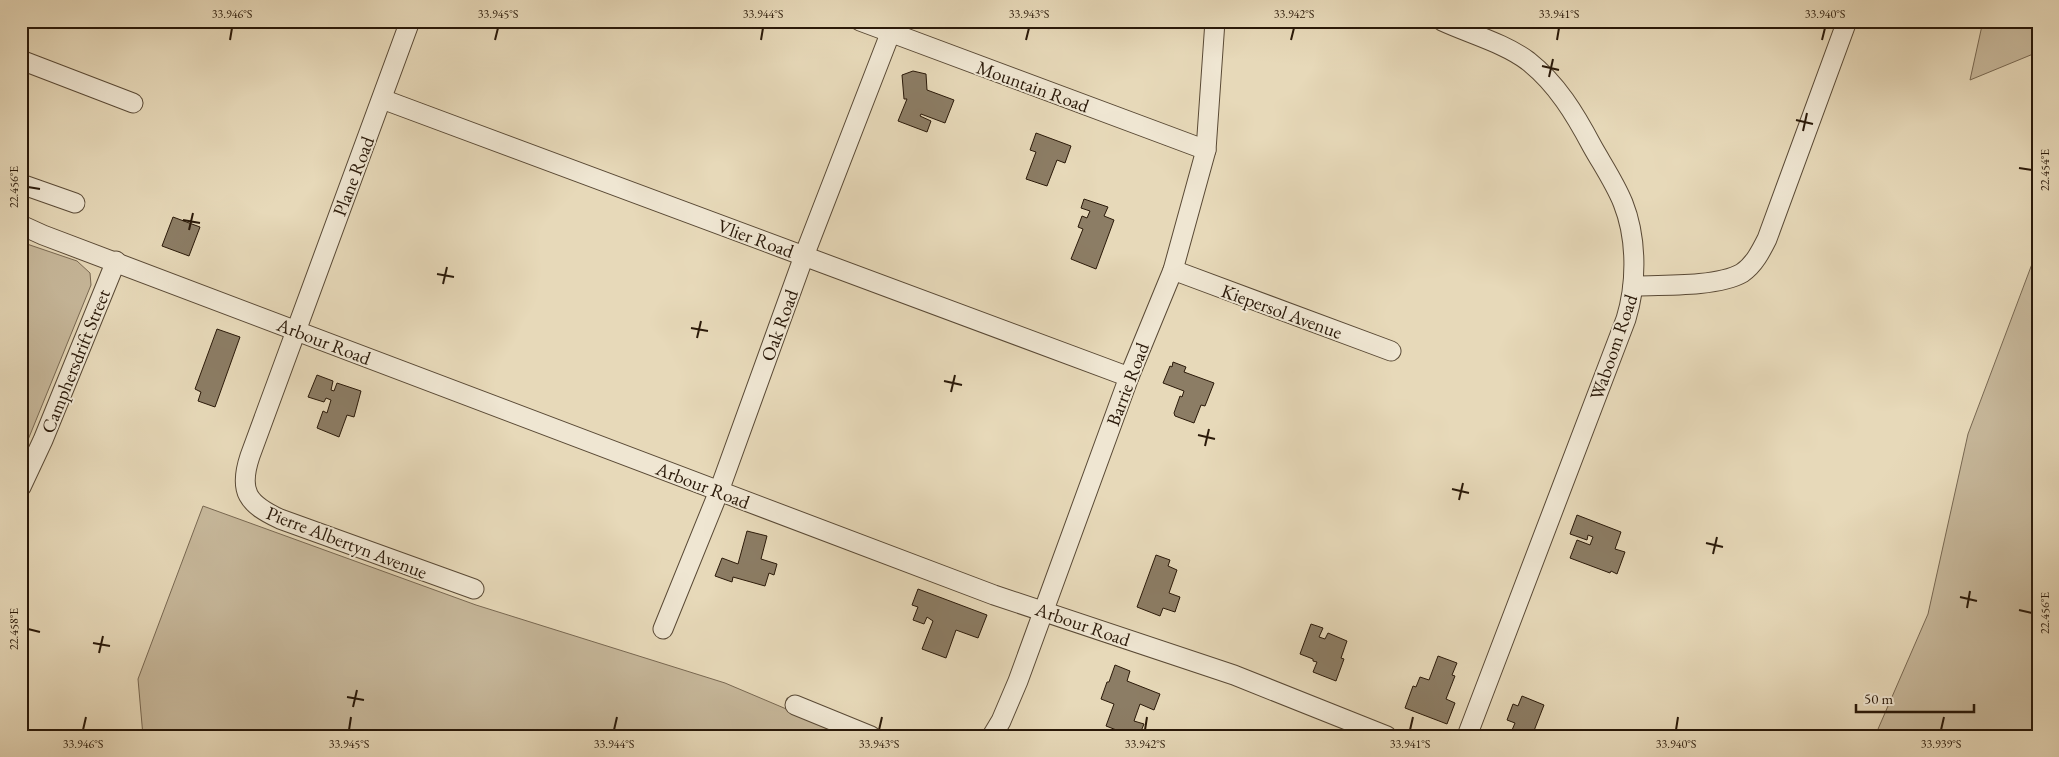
<svg xmlns="http://www.w3.org/2000/svg" width="2059" height="757" viewBox="0 0 2059 757" font-family="'EB Garamond',serif">
<rect width="100%" height="100%" fill="#e7d9b9"/>
<filter id="stains"><feTurbulence type="fractalNoise" baseFrequency=".004" numOctaves="4"/><feColorMatrix values="0 0 0 0 .2 0 0 0 0 .09 0 0 0 0 .02 0 0 0 .5 -.17"/></filter>
<radialGradient id="worn" r=".72"><stop offset=".6" stop-color="#630" stop-opacity="0"/><stop offset="1" stop-color="#630" stop-opacity=".3"/></radialGradient>
<!-- green -->
<g fill="#c7b89b" stroke="#786852">
<path d="M1983,21h55v31l-68,28z"/>
<path d="M21,242l56,19 13,12 1,12 -70,172z"/>
<path d="M2038,248v488h-163l53,-122 40,-180z"/>
<path d="M203,506l273,99 249,78 125,53h-707l-5,-57z"/>
</g>
<!-- building -->
<g fill="#8c7d65" stroke="#2a1909">
<path d="M913,71l13,3 1,16 27,10 -9,23 -24,-9 -1,2 11,5 -4,11 -29,-11 9,-22h-3l-2,-24z"/>
<path d="M1036,133l35,13 -6,17 -8,-3 -10,26 -21,-7 10,-27 -6,-2z"/>
<path d="M1084,199l24,8 -4,9 10,4 -18,49 -25,-10 12,-30 -5,-2 4,-11 5,2 3,-7 -9,-3z"/>
<path d="M173,217l27,10 -11,29 -27,-10z"/>
<path d="M217,329l23,8 -25,70 -17,-6 3,-9 -6,-3z"/>
<path d="M1173,362l13,5 -2,5 30,11 -9,23 -4,-1 -7,18 -19,-7 -1,-3 6,-17 2,1 2,-6 -21,-8 7,-17 2,1z"/>
<path d="M317,375l16,6 -2,9 3,1 3,-8 24,8 -7,26 -7,-2 -8,22 -22,-9 6,-17 4,2 4,-13 -5,-2 -2,4 -16,-5z"/>
<path d="M1577,515l44,17 -6,17 10,3 -8,22 -6,-3 -1,2 -40,-15 7,-18 13,5 3,-8 -5,-2 -1,5 -17,-6z"/>
<path d="M747,531l20,5 -6,23 16,5 -3,11 -5,-2 -4,13 -32,-9 -1,5 -17,-6 7,-18 16,6z"/>
<path d="M1156,555l14,5 -2,6 9,4 -8,23 11,4 -5,15 -12,-4 -3,8 -23,-9z"/>
<path d="M918,589l69,26 -9,23 -22,-8 -10,28 -24,-9 11,-28 -6,-4 -3,7 -11,-4 5,-13 -6,-2z"/>
<path d="M1311,624l12,4 -4,9 6,2 3,-6 19,8 -6,17 3,1 -8,22 -23,-9 4,-10 -4,-1v-2l-13,-5z"/>
<path d="M1438,656l19,7 -5,12 3,1 -9,23 9,4 -8,21 -42,-16 8,-22 3,1 4,-10 9,3z"/>
<path d="M1115,665l15,6 -3,10 33,13 -6,16 -14,-6 -6,17 10,3 -5,12h-22l2,-5 -13,-5 8,-22 -13,-5 6,-17h2z"/>
<path d="M1522,696l22,9 -12,31h-31l2,-4 7,3 5,-12 -8,-3 6,-16 5,2z"/>
</g>
<g fill="none" stroke-linecap="round" stroke-linejoin="round">
<defs>
<g id="minor">
<path d="M410,21l-160,435c-12,36 -2,48 30,63l194,70"/>
<path d="M860,21l346,129"/>
<path d="M1442,21c28,13 62,22 86,40 29,23 47,53 64,85 10,18 23,37 31,57 14,35 14,80 3,116l-159,417"/>
<path d="M21,60l112,43"/>
<path d="M382,99l747,278"/>
<path d="M21,184l54,19"/>
<path d="M21,225l22,10 951,360 240,80 153,61"/>
<path d="M1173,270l218,81"/>
<path d="M1633,286c29,-1 85,1 109,-13 12,-8 19,-22 25,-34l80,-218"/>
<path d="M21,487l22,-47 73,-179"/>
<path d="M663,629l56,-138 85,-235 91,-235"/>
<path d="M795,705l76,31"/>
<path d="M992,736l9,-15 17,-40 111,-304 44,-107 33,-120 9,-129"/>
</g>
</defs>
<!-- minor casing -->
<use href="#minor" stroke="#594935" stroke-width="21"/>
<!-- minor -->
<use href="#minor" stroke="#efe6d2" stroke-width="19"/>
</g>
<!-- ticks -->
<path fill="none" stroke="#2a1909" stroke-width="2" d="M230,40l2,-12M495,40l3,-12M761,40l2,-12M1026,40l3,-12M1291,40l3,-12M1557,40l2,-12M1822,40l3,-12M1542,66l17,4M1549,77l4,-18M1796,120l17,4M1803,131l4,-18M2019,168l13,2M28,187l12,2M183,220l17,3M189,230l4,-17M437,274l17,3M443,284l4,-17M691,328l17,3M697,338l4,-17M944,381l18,4M951,392l4,-17M1198,435l17,4M1205,446l4,-17M1452,489l17,4M1459,500l4,-17M1706,543l17,4M1713,554l4,-17M1960,597l17,4M1967,608l3,-17M2019,610l13,3M28,629l12,3M93,643l17,3M99,653l4,-17M347,697l17,3M353,707l4,-17M83,730l3,-13M349,730l2,-13M614,730l3,-13M879,730l3,-13M1145,730l2,-13M1410,730l3,-13M1676,730l2,-13M1941,730l3,-13"/>
<g text-anchor="middle" stroke-width="4" stroke-linejoin="round" paint-order="stroke">
<!-- street labels -->
<g font-size="19" fill="#2a1909" stroke="#efe6d2">
<text transform="translate(1033 86) rotate(20)" y="7">Mountain Road</text>
<text transform="translate(353 176) rotate(-69)" y="7">Plane Road</text>
<text transform="translate(756 238) rotate(20)" y="7">Vlier Road</text>
<text transform="translate(1282 311) rotate(20)" y="7">Kiepersol Avenue</text>
<text transform="translate(779 325) rotate(-70)" y="7">Oak Road</text>
<text transform="translate(324 341) rotate(21)" y="7">Arbour Road</text>
<text transform="translate(1613 347) rotate(-71)" y="7">Waboom Road</text>
<text transform="translate(75 361) rotate(-68)" y="7">Camphersdrift Street</text>
<text transform="translate(1127 384) rotate(-69)" y="7">Barrie Road</text>
<text transform="translate(703 485) rotate(21)" y="7">Arbour Road</text>
<text transform="translate(347 542) rotate(21)" y="7">Pierre Albertyn Avenue</text>
<text transform="translate(1083 624) rotate(19)" y="7">Arbour Road</text>
</g>
</g>
<!-- margin -->
<rect width="2059" height="757" fill="none" stroke="#e7d9b9" stroke-width="55"/>
<!-- scale -->
<path d="M1856 704v8h118v-8" fill="none" stroke="#2a1909" stroke-width="2.5"/>
<text x="1864" y="704" font-size="15" fill="#2a1909" stroke="#efe6d2" stroke-width="4" paint-order="stroke">50 m</text>
<rect x="28" y="28" width="2004" height="702" fill="none" stroke="#2a1909" stroke-width="2"/>
<g font-size="12" text-anchor="middle" fill="#2a1909">
<text x="232" y="18">33.946°S</text>
<text x="498" y="18">33.945°S</text>
<text x="763" y="18">33.944°S</text>
<text x="1029" y="18">33.943°S</text>
<text x="1294" y="18">33.942°S</text>
<text x="1559" y="18">33.941°S</text>
<text x="1825" y="18">33.940°S</text>
<text transform="translate(2045 170) rotate(-90)" y="4">22.454°E</text>
<text transform="translate(14 187) rotate(-90)" y="4">22.456°E</text>
<text transform="translate(2045 613) rotate(-90)" y="4">22.456°E</text>
<text transform="translate(14 629) rotate(-90)" y="4">22.458°E</text>
<text x="83" y="748">33.946°S</text>
<text x="349" y="748">33.945°S</text>
<text x="614" y="748">33.944°S</text>
<text x="879" y="748">33.943°S</text>
<text x="1145" y="748">33.942°S</text>
<text x="1410" y="748">33.941°S</text>
<text x="1676" y="748">33.940°S</text>
<text x="1941" y="748">33.939°S</text>
</g>
<rect width="100%" height="100%" filter="url(#stains)"/>
<rect width="100%" height="100%" fill="url(#worn)"/>
</svg>
